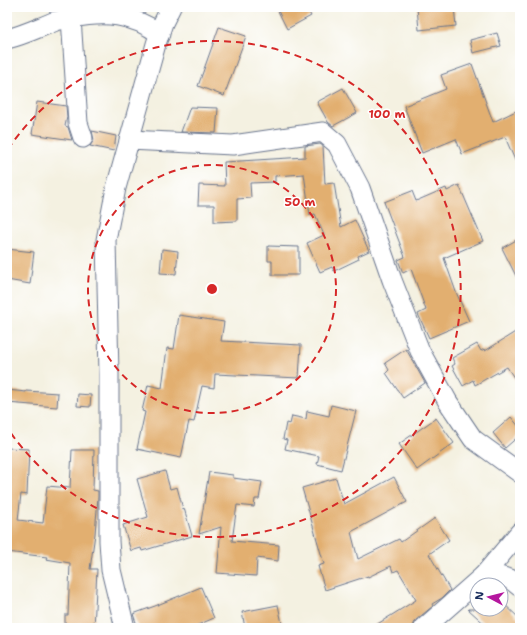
<svg xmlns="http://www.w3.org/2000/svg" width="527" height="635" viewBox="0 0 527 635" font-family="'Shantell Sans',sans-serif">
<rect width="100%" height="100%" fill="#fff"/>
<filter id="ink" filterUnits="userSpaceOnUse"><feTurbulence type="fractalNoise" baseFrequency=".025" numOctaves="2"/><feDisplacementMap in="SourceGraphic" scale="8" xChannelSelector="R" yChannelSelector="G"/><feConvolveMatrix kernelMatrix="1 2 1 2 8 2 1 2 1" color-interpolation-filters="sRGB"/></filter>
<filter id="wash" filterUnits="userSpaceOnUse"><feTurbulence type="fractalNoise" baseFrequency=".012" numOctaves="4" result="noise"/><feDisplacementMap in="SourceGraphic" scale="16" xChannelSelector="R" yChannelSelector="G"/><feGaussianBlur stdDeviation="0.9" result="paint"/><feColorMatrix in="noise" values="0 0 0 0 0 0 0 0 0 0 0 0 0 0 0 0 0 1.4 0 .05"/><feComposite in="paint" operator="in"/></filter>
<g filter="url(#wash)">
<rect width="100%" height="100%" fill="#f4f1e1"/>
<g id="blocks">
<!-- building -->
<g fill="#e2af6f">
<path d="M287,7h19l5,9 -24,13 -9,-18z"/>
<path d="M417,7h37l2,19 -37,4z"/>
<path d="M219,27l27,9 -22,60 -26,-10z"/>
<path d="M497,33l4,13 -28,7 -3,-13z"/>
<path d="M472,64l21,58 27,-13v63l-15,-35 -43,17 -6,-15 -34,14 -18,-47 42,-17 -5,-14z"/>
<path d="M343,88l14,25 -24,13 -5,-4 -11,-20z"/>
<path d="M37,102l29,4 1,11 -2,9 3,1 4,13 -40,-6z"/>
<path d="M190,107l28,1 -2,25 -35,-1z"/>
<path d="M92,131l24,5 -2,15 -24,-5 4,-6z"/>
<path d="M320,144l3,2 2,38 9,-1 7,44 14,-7 14,31 -11,5 1,3 -25,12 -2,-4 -12,5 -13,-29 17,-8 -9,-21 -5,1 -6,-41 -29,2v6l-25,1 1,15 -14,1v22l-23,1v-17h-16l1,-20 26,1 -1,-24 81,-5v-11z"/>
<path d="M459,185l24,56 -39,17 12,34 13,29 -40,17 -11,-24 8,-4 -15,-41 -8,4 -5,-13 7,-3 -21,-55 28,-11 4,10 30,-13 1,3z"/>
<path d="M520,238v46l-18,-36z"/>
<path d="M268,246l31,1v28h-27v-14h-4z"/>
<path d="M7,249l27,3 -4,32 -23,-4z"/>
<path d="M162,249l16,2 -2,23 -16,-1z"/>
<path d="M179,315l45,7 -3,19 80,4 -2,33 -84,-4 -1,14 -12,-2 -8,36 -5,-1 -8,37 -44,-9 8,-37 -3,-1 6,-26 14,3 5,-40 7,1z"/>
<path d="M520,329v58l-13,-20 -32,18 -2,-5 -10,6 -11,-20 3,-2 -3,-6 25,-14 4,7 3,-2 1,2z"/>
<path d="M406,349l19,34 -22,15 -17,-25 3,-3 -4,-7z"/>
<path d="M7,390l19,2v-1l32,2 -1,14 -50,-4z"/>
<path d="M78,394l13,1 -1,12 -13,-1z"/>
<path d="M331,405l25,6 -15,59 -24,-6 2,-8 -34,-7 2,-9 -4,-1 3,-16 4,1 2,-8 14,3 1,-8 22,5z"/>
<path d="M511,417l9,11v7l-15,13 -12,-15z"/>
<path d="M436,418l18,25 -37,27 -18,-26z"/>
<path d="M7,448l22,1 -2,46 -6,-1 -3,26 25,3 4,-37 23,2 2,-38h22l-1,40 5,1v6l-3,37 -5,35h7l-3,59h-29v-13h3l2,-52 -24,-4 1,-2 -40,-5z"/>
<path d="M165,471l5,18 7,-2 6,22 1,-1 8,28 -50,15 -1,-3 -10,3 -8,-26 25,-8 -11,-38z"/>
<path d="M209,472l24,3v3l29,4 -3,17h-4l-1,8 -17,-2 -5,36 47,4 -1,16 -21,-3 -1,18 -39,-3 4,-46 -22,7z"/>
<path d="M394,477l13,25 -56,30 7,27 41,-20 2,3 34,-24 14,22 -20,14 21,36 -8,8 -10,6 1,2 -17,14 -2,4 -1,4h-42l45,-28 -18,-30 -5,2 -2,-6 -23,11v-1l-43,14 -7,-24 6,-2 -22,-76 34,-10 8,26z"/>
<path d="M201,587l13,31 -23,10h-53l-5,-14 22,-8z"/>
<path d="M501,601l19,18v9h-31l-21,-19h33z"/>
<path d="M278,605l5,23h-38l-3,-16z"/>
</g>
</g>
</g>
<g filter="url(#ink)">
<use href="#blocks" fill-opacity="0" stroke="#67738c" stroke-width="1"/>
<g fill="none" stroke-linecap="round" stroke-linejoin="round">
<defs>
<g id="minor">
<path d="M71,18l7,105 5,15"/>
<path d="M7,39c17,-4 33,-12 49,-18 5,-1 11,-2 16,-3 33,-6 59,-5 88,16"/>
<path d="M129,140l104,5 90,-13 14,12 23,44 32,92 28,71 28,51 25,37 47,34"/>
<path d="M483,576h16l11,3 10,8"/>
<path d="M125,628l-14,-58 -2,-29v-167l-3,-134 10,-52 40,-144 7,-21 8,-16"/>
<path d="M424,628l59,-52 37,-44"/>
</g>
</defs>
<!-- minor casing -->
<use href="#minor" stroke="#67738c" stroke-width="21"/>
<!-- minor -->
<use href="#minor" stroke="#fff" stroke-width="19"/>
</g>
</g>
<!-- distance rings -->
<g fill="none" stroke="#d62828" stroke-width="2" stroke-dasharray="7 5">
<circle cx="212" cy="289" r="124"/>
<path d="M8 149A248 248 0 1 1 8 429"/>
</g>
<circle cx="212" cy="289" r="6" fill="#d62828" stroke="#fff" stroke-width="2"/>
<g font-size="12" text-anchor="middle" font-weight="bold" fill="#d62828" stroke="#fff" stroke-width="3" stroke-linejoin="round" paint-order="stroke">
<text x="387" y="118">100 m</text>
<text x="300" y="206">50 m</text>
</g>
<!-- margin -->
<rect width="527" height="635" fill="none" stroke="#fff" stroke-width="24"/>
<!-- north arrow -->
<g transform="translate(489 597) rotate(277)"><circle r="19" fill="#ffffff" stroke="#a4acbf"/>
<path d="M0-3L7 15L0 10L-7 15Z" fill="#b5179e"/>
<text y="-6" font-size="11" font-weight="bold" text-anchor="middle" fill="#1b2f5e">N</text>
</g>
</svg>
